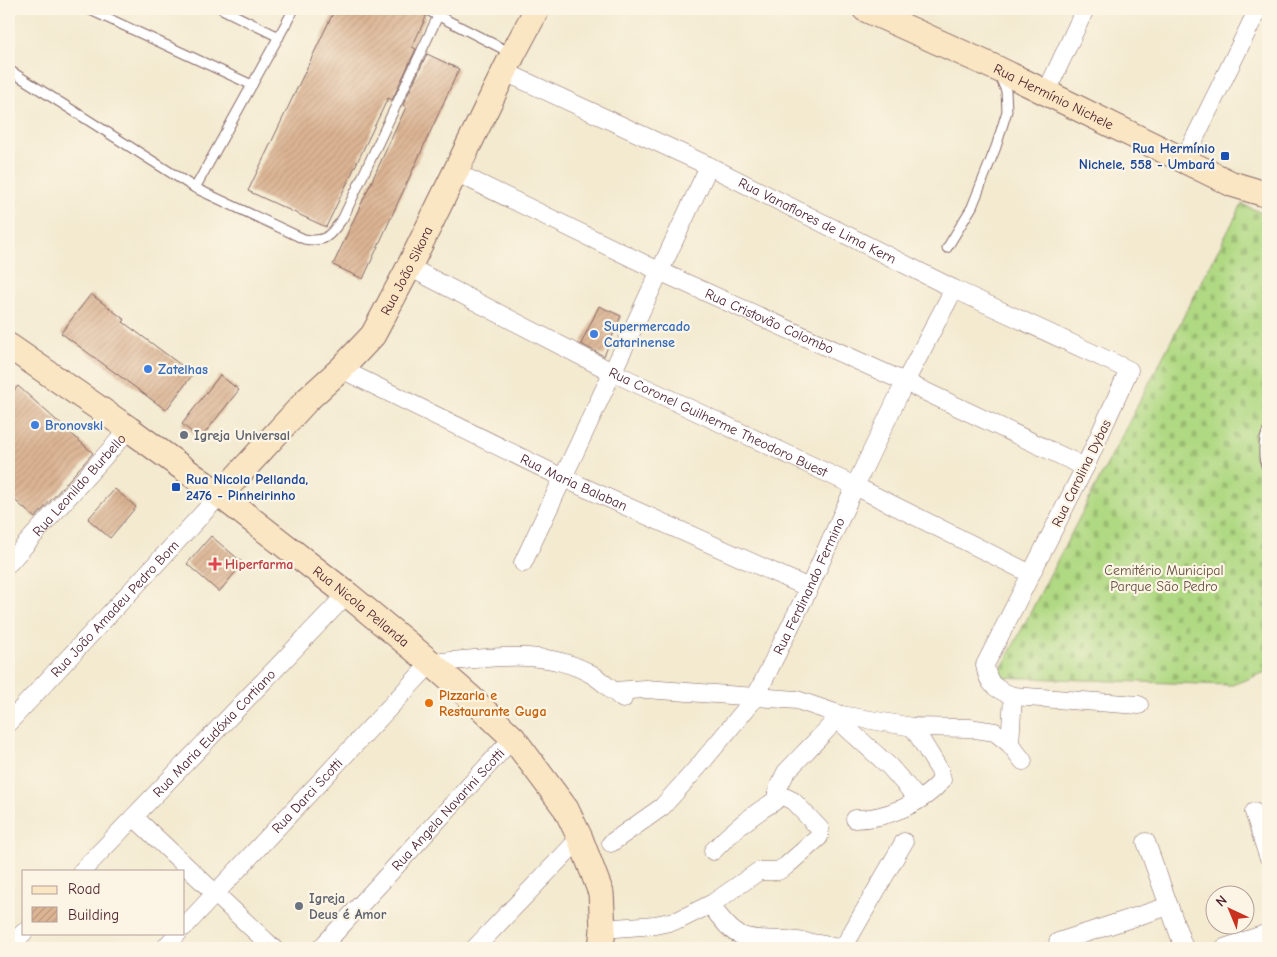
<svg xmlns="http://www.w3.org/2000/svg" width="1277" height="957" viewBox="0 0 1277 957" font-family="'Comic Neue',sans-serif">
<defs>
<pattern id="cemetery-stones" width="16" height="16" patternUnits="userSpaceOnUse" patternTransform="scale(1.25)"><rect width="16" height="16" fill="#b0d983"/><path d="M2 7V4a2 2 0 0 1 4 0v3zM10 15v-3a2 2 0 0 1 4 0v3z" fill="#99ba71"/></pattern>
<pattern id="building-hatch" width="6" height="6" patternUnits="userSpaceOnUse" patternTransform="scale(1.25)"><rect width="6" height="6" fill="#dbb493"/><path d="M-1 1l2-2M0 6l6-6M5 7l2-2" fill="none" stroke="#bd9a7f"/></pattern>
</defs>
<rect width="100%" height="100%" fill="#fcf5e5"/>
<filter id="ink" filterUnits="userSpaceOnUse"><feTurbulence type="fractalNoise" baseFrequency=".02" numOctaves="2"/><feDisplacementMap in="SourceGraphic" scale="10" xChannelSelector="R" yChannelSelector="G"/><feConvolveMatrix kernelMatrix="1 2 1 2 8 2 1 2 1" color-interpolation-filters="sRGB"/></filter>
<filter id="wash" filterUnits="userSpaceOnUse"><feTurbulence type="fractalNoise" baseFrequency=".0096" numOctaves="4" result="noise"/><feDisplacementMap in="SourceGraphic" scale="20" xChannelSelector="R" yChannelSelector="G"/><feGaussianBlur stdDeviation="1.12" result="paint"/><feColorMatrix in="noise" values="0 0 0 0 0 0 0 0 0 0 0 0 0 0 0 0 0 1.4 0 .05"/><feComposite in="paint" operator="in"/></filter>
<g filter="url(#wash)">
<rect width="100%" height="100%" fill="#f3ead0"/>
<!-- cemetery -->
<path fill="url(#cemetery-stones)" stroke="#7d7c57" d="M1242,204l26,12v455l-36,14 -235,-8z"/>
<g id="blocks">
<!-- building -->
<g fill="url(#building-hatch)">
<path d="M335,9h88l1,5 2,3 -14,30 4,2 -24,51 -4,-2 -62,129 -78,-36z"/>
<path d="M427,54l32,15 -96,210 -30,-14 73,-158 -3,-2z"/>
<path d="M91,294l34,26 -2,2 70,52 -27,36 -105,-77z"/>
<path d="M599,306l22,10 -17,40 -23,-12z"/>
<path d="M220,375l19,15 -39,49 -18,-15z"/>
<path d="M18,386l75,67 -58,65 -26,-23v-99z"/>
<path d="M115,489l21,18 -26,31 -22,-19z"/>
<path d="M211,536l32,27 -24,29 -32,-28z"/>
</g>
</g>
</g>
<g filter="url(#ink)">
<use href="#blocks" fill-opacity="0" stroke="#856665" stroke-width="1"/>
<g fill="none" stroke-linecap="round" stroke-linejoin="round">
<defs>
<g id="lane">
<path d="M88,9l164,76"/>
<path d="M222,9l57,28"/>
<path d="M429,11l84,43"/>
<path d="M9,70l186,118 109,51c23,4 26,-4 39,-21l95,-202"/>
<path d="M195,188l99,-179"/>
<path d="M947,248l25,-41 24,-60 11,-36 -1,-20 -6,-14"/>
<path d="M1268,431c-5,9 -6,29 0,38"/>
</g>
<g id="street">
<path id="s1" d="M505,72l204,94 245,123 175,81 -44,97 -100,198c3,20 10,24 28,31l-3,48"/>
<path d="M1046,93l39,-84"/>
<path d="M1184,160l74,-151"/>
<path id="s2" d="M455,172l204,99 246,111 180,85"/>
<path id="s3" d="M409,267l203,105 243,114 176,88"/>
<path id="s4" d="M341,369l222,109 246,110"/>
<path id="s5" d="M9,563l120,-134"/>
<path d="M523,563l186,-397"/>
<path d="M612,691l34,-2 151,11 44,15 72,12 56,1 26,4 15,12 13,17"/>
<path d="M1013,696l126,9"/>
<path d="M837,719l53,48 28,32"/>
<path id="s6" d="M9,722l211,-227"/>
<path d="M1254,812l14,44"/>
<path d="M134,817l139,131"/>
<path d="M855,819c29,0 68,-15 87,-39l-2,-9 -27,-44"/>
<path d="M1146,842l38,106"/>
<path id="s7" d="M611,843l51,-36 35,-39 58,-70 54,-110 46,-102 50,-104 49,-93"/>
<path d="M713,851c19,-20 38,-36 62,-50l4,-15 7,-14 55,-57"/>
<path id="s8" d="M82,871l265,-277"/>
<path d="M710,905c9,10 18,25 30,30 15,6 31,4 47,5 18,1 36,5 53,8"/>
<path id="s9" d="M184,927l247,-264c52,-4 114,-17 162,12 10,7 20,16 30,24"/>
<path d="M603,929l52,-4 24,-5 34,-17 46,-32h19l8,-5 33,-29 1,-8 -27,-28 -16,-8"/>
<path d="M1058,942l111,-36"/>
<path d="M9,948l15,-16"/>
<path d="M165,948l13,-15"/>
<path id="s10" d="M321,948l192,-210"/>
<path d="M475,948l105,-110"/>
<path d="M843,948l61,-106"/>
<path d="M1224,948l44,-15"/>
</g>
<g id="secondary">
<path id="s11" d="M865,9l133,60 234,115 36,11"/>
<path id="s12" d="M9,346l120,83 91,66 127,99 84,69 41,36 41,39 53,71 14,29 21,55 2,36 -2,19"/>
<path id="s13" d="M220,495l88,-96 33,-30 32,-34 36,-68 104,-213 24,-45"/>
</g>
</defs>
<!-- lane casing -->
<use href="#lane" stroke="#856665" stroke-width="11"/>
<!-- street casing -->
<use href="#street" stroke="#856665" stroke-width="19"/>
<!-- secondary casing -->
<use href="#secondary" stroke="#856665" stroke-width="27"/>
<!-- lane -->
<use href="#lane" stroke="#fff" stroke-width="9"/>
<!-- street -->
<use href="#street" stroke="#fff" stroke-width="18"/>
<!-- secondary -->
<use href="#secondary" stroke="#fbe6c4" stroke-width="25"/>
</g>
</g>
<!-- markers -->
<g fill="#1a4fb4" stroke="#fcf5e5" stroke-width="2">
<rect x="1220" y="151" width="10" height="10" rx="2.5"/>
<rect x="171" y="482" width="10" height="10" rx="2.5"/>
</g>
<g fill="#3f7fe0" stroke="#fcf5e5" stroke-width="2">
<circle cx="594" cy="334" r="5"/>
<circle cx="148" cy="369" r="5"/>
<circle cx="35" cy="425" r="5"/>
</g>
<g fill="#6b7280" stroke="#fcf5e5" stroke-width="2">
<circle cx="184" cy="435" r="5"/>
<circle cx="299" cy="906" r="5"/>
</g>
<path fill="#e0444e" stroke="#fcf5e5" stroke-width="2" d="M212.5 556.5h5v5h5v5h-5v5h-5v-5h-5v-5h5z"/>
<circle fill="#e8710a" stroke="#fcf5e5" stroke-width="2" cx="429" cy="703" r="5"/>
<g text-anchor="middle" stroke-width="4.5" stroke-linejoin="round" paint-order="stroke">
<!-- street labels -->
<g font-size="14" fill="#4a1f2b" stroke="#fcf5e5">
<text dy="5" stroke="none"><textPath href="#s11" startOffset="208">Rua Hermínio Nichele</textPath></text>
<text dy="5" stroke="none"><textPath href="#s1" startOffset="346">Rua Vanaflores de Lima Kern</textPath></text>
<text dy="5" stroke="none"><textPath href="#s13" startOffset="294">Rua João Sikora</textPath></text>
<text dy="5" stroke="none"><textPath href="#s2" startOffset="348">Rua Cristovão Colombo</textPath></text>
<text dy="5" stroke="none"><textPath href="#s3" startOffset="346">Rua Coronel Guilherme Theodoro Buest</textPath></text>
<text transform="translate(1081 473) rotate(-64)" y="5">Rua Carolina Dybas</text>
<text dy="5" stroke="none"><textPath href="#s4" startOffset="259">Rua Maria Balaban</textPath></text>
<text dy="5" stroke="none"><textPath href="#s5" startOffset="105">Rua Leonildo Burbello</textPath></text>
<text dy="5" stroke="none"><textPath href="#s7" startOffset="330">Rua Ferdinando Fermino</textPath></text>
<text dy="5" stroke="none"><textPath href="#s12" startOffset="438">Rua Nicola Pellanda</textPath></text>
<text dy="5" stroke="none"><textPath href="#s6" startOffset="155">Rua João Amadeu Pedro Bom</textPath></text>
<text dy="5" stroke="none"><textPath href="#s8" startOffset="191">Rua Maria Eudóxia Cortiano</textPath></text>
<text dy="5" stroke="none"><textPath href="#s9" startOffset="180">Rua Darci Scotti</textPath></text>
<text dy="5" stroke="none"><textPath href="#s10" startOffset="188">Rua Angela Navarini Scotti</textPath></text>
</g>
<!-- transit labels -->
<g font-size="14" font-weight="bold" fill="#164399" stroke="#fcf5e5" text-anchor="end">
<text x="1215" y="153">Rua Hermínio<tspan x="1215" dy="16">Nichele, 558 - Umbará</tspan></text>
<text x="186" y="484" text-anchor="start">Rua Nicola Pellanda,<tspan x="186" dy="16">2476 - Pinheirinho</tspan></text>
</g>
<!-- shop labels -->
<g font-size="14" font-weight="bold" fill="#366cbe" stroke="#fcf5e5" text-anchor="start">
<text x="604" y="331">Supermercado<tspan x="604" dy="16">Catarinense</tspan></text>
<text x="158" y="374">Zatelhas</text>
<text x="45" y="430">Bronovski</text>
</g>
<!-- worship labels -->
<g font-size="14" font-weight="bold" fill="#5b616d" stroke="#fcf5e5" text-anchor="start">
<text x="194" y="440">Igreja Universal</text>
<text x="309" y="903">Igreja<tspan x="309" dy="16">Deus é Amor</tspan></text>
</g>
<!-- health labels -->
<g font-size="14" font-weight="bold" fill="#be3a42" stroke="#fcf5e5" text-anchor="start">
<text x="225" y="569">Hiperfarma</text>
</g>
<!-- park labels -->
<g font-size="14" fill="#644e41" stroke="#fcf5e5">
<text x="1164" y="575">Cemitério Municipal<tspan x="1164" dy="16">Parque São Pedro</tspan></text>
</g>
<!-- food labels -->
<g font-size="14" font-weight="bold" fill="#c56008" stroke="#fcf5e5" text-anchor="start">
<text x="439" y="700">Pizzaria e<tspan x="439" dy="16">Restaurante Guga</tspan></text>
</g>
</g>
<!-- margin -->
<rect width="1277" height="957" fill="none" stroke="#fcf5e5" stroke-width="30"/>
<!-- legend -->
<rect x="22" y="870" width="162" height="65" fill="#fcf5e5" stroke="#b59f9b"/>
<rect x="32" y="886" width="25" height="8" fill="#fbe6c4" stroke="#b59f9b"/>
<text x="68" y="894" font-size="15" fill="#4a1f2b">Road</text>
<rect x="32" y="907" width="25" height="15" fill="url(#building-hatch)" stroke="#b59f9b"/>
<text x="68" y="920" font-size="15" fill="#4a1f2b">Building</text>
<!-- north arrow -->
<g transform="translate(1230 910) rotate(316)"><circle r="24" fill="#fcf5e5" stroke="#b59f9b"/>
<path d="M0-4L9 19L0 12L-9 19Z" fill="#c8321e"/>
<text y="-8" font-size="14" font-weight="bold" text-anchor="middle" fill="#4a1f2b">N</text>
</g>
</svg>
